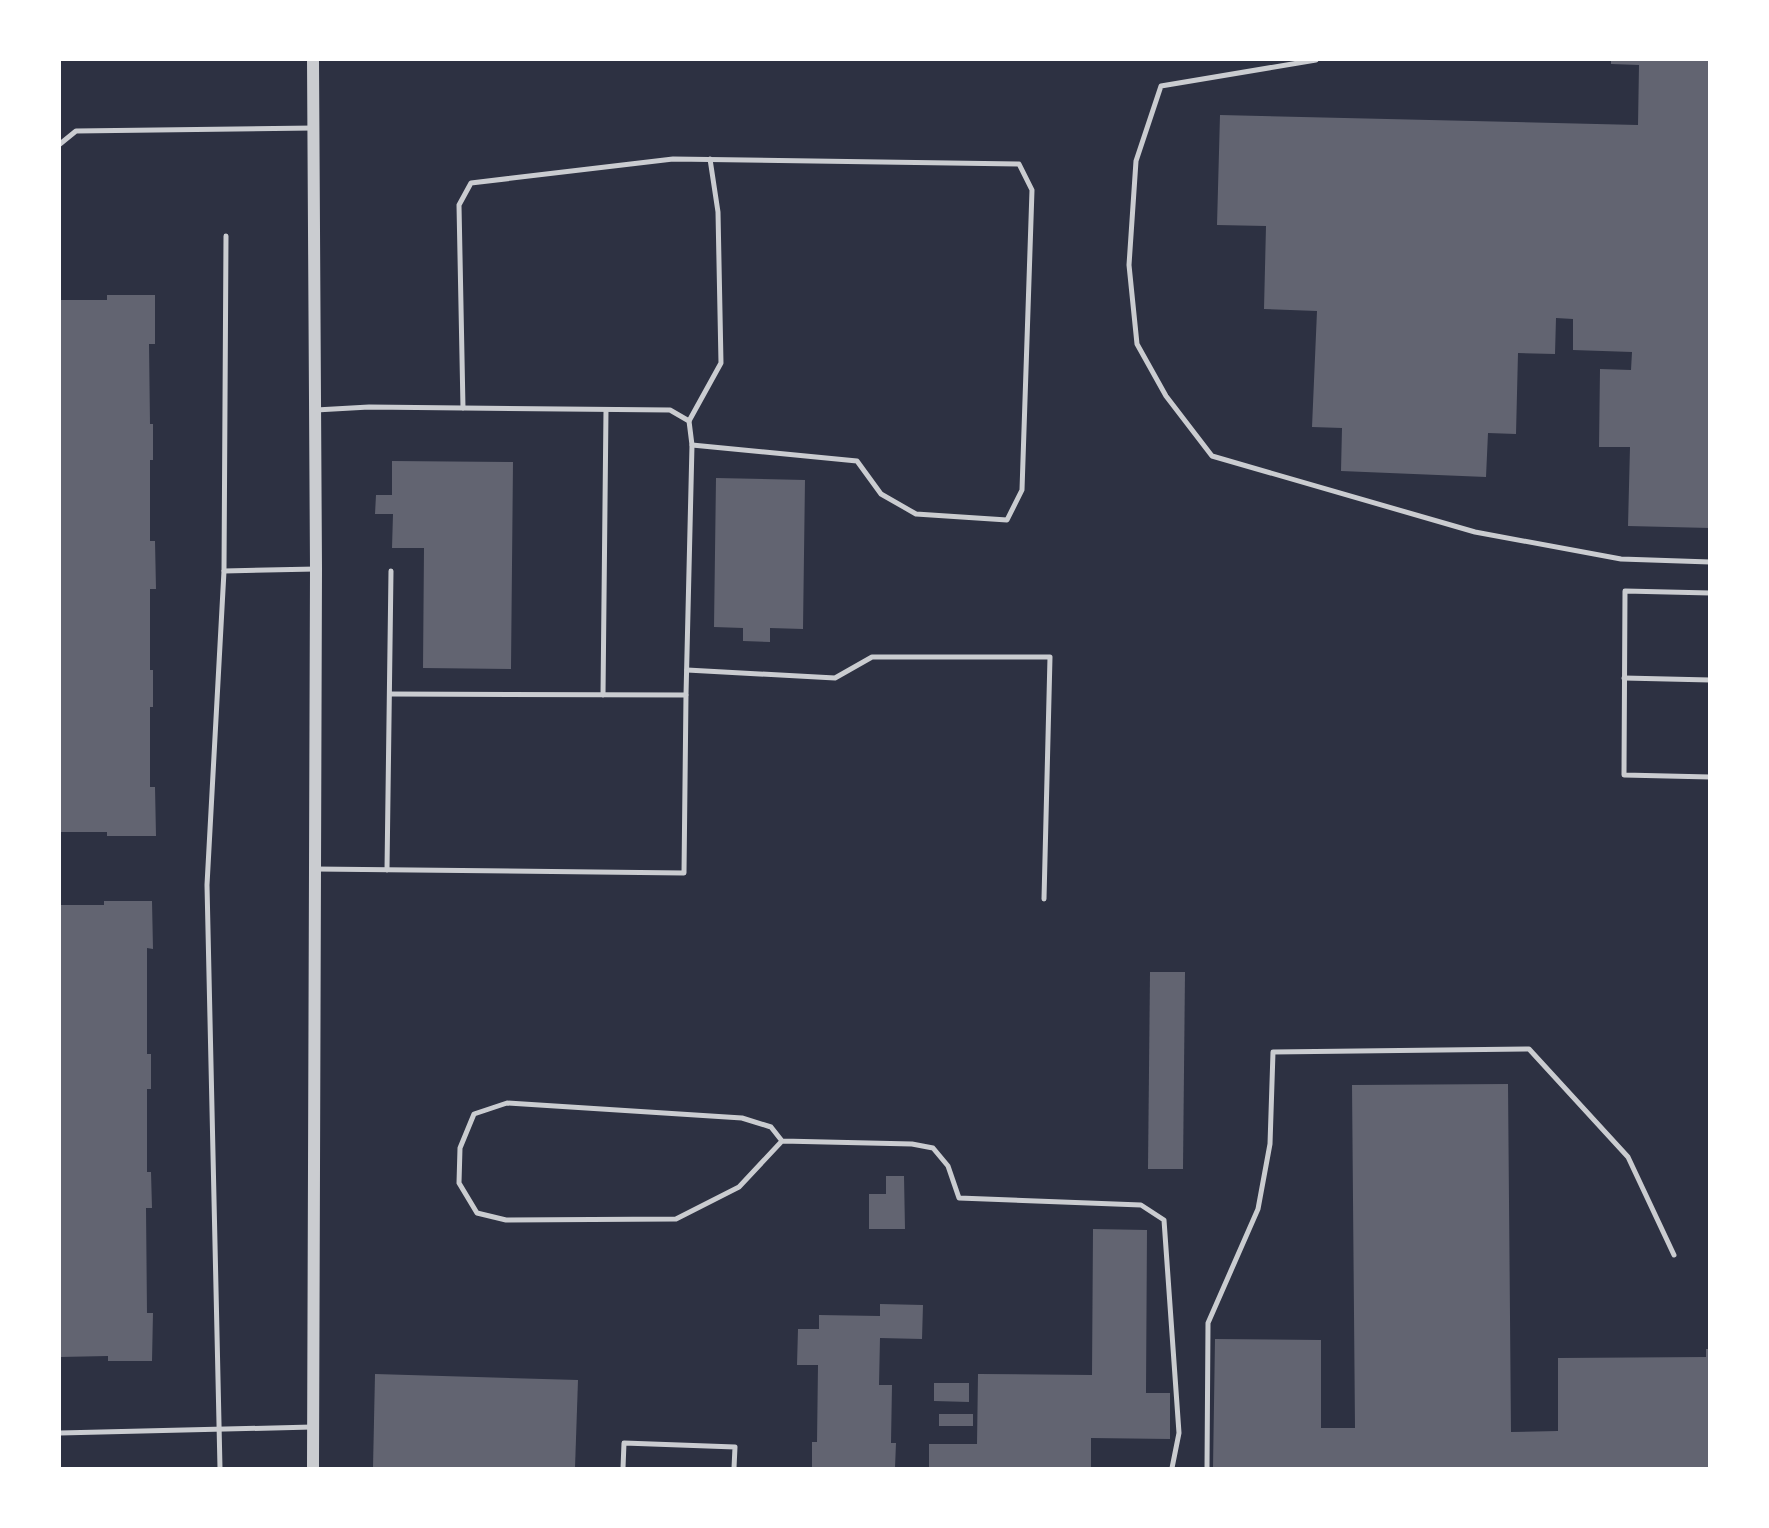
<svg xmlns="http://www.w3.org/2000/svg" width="1769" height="1528" viewBox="0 0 1769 1528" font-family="Lato,sans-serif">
<rect width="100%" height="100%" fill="#2d3142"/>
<!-- building -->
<g fill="#626471">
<path d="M1611,60h99v468l-82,-2 2,-79h-31l1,-78 31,1 1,-18 -59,-2v-31l-17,-1 -1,36 -37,-1 -2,81 -28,-1 -2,44 -145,-6 1,-43 -30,-1 5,-116 -53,-2 2,-83 -49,-1 3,-110 418,10 1,-60 -28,-1z"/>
<path d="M107,295h48v49h-6l1,80h3v36h-3v81h5l1,48h-6v81h3v37h-3v80h5l1,49h-49v-4h-47v-532h47z"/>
<path d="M392,461l121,1 -2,207 -88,-1 1,-120h-32l1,-34h-18l1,-19h16z"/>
<path d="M716,478l89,2 -2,149 -33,-1v14l-27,-1v-13l-29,-1z"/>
<path d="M104,901h48l1,48 -6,-1v106h4v35h-4v83h4l1,36h-6l1,105h6l-1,48h-44v-5l-48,1v-452h44z"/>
<path d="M1150,972h35l-2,197h-35z"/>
<path d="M1508,1084l3,348 47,-1v-73l148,-1v-8h4v119h-497l2,-129 106,1v88h34l-3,-343z"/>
<path d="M886,1176h18l1,53h-36v-35h17z"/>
<path d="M1093,1229l54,1 -1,163h24v46l-79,-1v30h-162v-24h48l1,-70 114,1z"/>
<path d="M880,1304l43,1 -1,34 -42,-1 -1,47h13l-1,58h5l-1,25h-83v-26h5l1,-77h-21l1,-36h21v-14l61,1z"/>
<path d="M375,1374l203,6 -3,88h-202z"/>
<path d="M934,1383h35v19l-35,-1z"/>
<rect x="939" y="1414" width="34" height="12"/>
</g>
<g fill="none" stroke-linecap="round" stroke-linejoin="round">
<!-- service -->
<g stroke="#caccd0" stroke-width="5">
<path d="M1316,60l-155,26 -25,75 -7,104 8,79 29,52 46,60 263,76 146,27 89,3"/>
<path d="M60,144l16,-13 238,-3"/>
<path d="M463,408l-4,-203 12,-22 202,-24 346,5 13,26 -10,300 -15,30 -91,-6 -35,-20 -24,-33 -165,-16"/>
<path d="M689,421l32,-58 -3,-151 -8,-53"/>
<path d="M224,571l92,-2"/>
<path d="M1710,593l-85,-2 -1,184 86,2"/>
<path d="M687,670l148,8 37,-21h178l-6,242"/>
<path d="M1624,678l86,2"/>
<path d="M390,694l296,1"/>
<path d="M603,695l3,-285"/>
<path d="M315,869l369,4 2,-178 6,-250 -3,-24 -19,-11 -301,-3 -53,3"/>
<path d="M387,870l4,-299"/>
<path d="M782,1141l-11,-14 -29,-9 -235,-15 -33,11 -14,34 -1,35 18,30 29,7 170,-1 63,-32 43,-46 130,3 21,4 15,18 11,32 182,7 23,15 15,213 -7,35"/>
<path d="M60,1433l252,-6"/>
<path d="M220,1468l-13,-583 17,-314 2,-335"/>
<path d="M623,1468l1,-25 111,4 -1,21"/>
<path d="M1207,1468l1,-145 50,-114 12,-65 3,-92 256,-3 99,108 46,98"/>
</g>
<!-- tertiary -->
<path stroke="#caccd0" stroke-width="12" d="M313,1468l3,-899 -3,-509"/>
</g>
<!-- border -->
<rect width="1769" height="1528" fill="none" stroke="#ffffff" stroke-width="122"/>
</svg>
